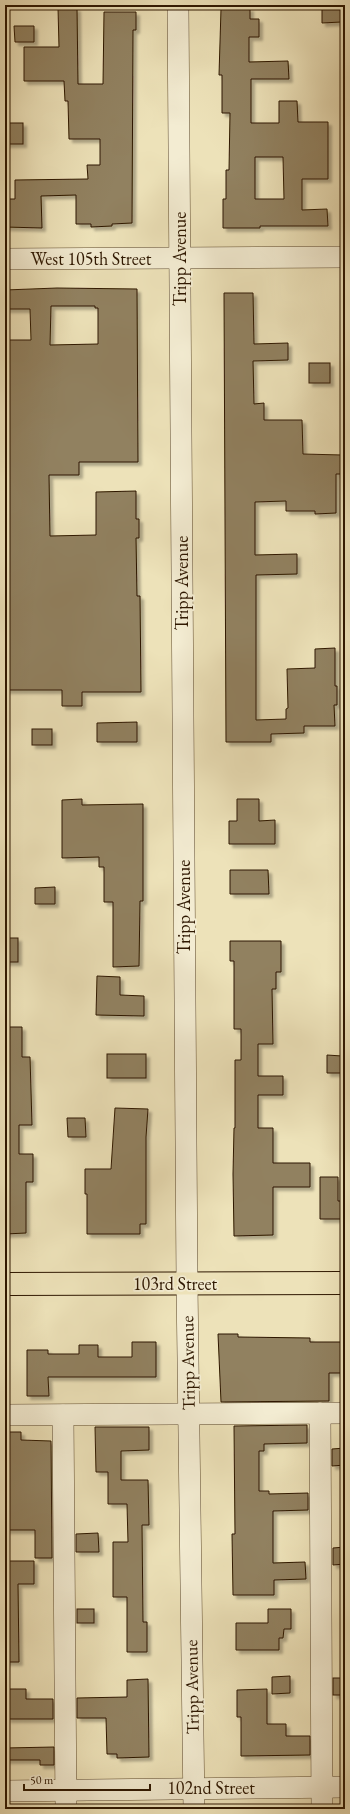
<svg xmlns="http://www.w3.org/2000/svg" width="350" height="1814" viewBox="0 0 350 1814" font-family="'EB Garamond',serif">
<defs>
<filter id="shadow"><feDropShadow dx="3.5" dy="3.5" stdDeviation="1" flood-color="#0004"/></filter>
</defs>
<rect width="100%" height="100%" fill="#ede2b9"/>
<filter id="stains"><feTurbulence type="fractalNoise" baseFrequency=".005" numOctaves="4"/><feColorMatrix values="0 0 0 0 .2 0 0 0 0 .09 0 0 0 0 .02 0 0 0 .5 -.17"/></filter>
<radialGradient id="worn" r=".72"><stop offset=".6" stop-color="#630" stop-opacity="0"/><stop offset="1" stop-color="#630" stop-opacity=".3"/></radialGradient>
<!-- building -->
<g fill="#918160" stroke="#2e1700" fill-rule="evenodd" filter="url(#shadow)">
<path d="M322,5h19v17l-19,1z"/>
<path d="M58,8h19l1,76h25l1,-72h32v18h-3l-1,193 -20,1v2l-21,1v-3h-15v-29l-35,1 1,32 -37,-1v-28h10v-19l73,-1 -1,-14h13v-26h-31l-1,-38h-3l-1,-20h-40v-34h35z"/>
<path d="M250,8v11h9v18h-10v25l39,-1 1,18h-38v44h28v-22h18l1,21h30v57h-26v31l25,-1 1,17h-68v2h-37v-29h3v-29h3l1,-57h-8v-38h-3l2,-66zM255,157h28l1,42h-29z"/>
<path d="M14,26h20v16h-19z"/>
<rect x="6" y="123" width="17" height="21"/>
<path d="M57,288l80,1 1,173h-59v13h-30l1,61 46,-1v-43l40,-1v28h3v19h-3l1,58h3l1,96h-59v14h-20v-16h-57v-350h26l-1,-31h-25v-19zM51,306h44v2h3v36l-48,1z"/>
<path d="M224,293h29l1,51 34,-1v17l-35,1 1,43 10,-1v17h38l1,34 39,1v19h-6v39l-21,1v-3h-29v-10l-31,1v53l42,-1v20l-41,1v145l30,-1v-10l2,-1 -1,-39 28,-1v-19l20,-1v38h2v19h-3l1,21h-31v7l-33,1v8h-45z"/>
<rect x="309" y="363" width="21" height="20"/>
<path d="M137,722v20h-40v-19z"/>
<rect x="32" y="729" width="20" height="16"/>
<path d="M82,799v6l61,-1v97h-3l-1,65 -26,1v-65h-9v-35h-5v-10l-37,1v-58z"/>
<path d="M237,799h22v22l16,-1v24h-46v-23h8z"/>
<path d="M230,870h38l1,24h-39z"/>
<path d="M55,887v17h-20v-16z"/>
<rect x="5" y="938" width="13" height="24"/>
<path d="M230,941h51v31h-5v17h-4l1,55h-15v32h25v19h-25v33h15v35h37v24h-37v48l-39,1 -1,-62 1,-46h1v-68h6v-31h-7v-68h-4z"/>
<path d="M97,976l23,1v18l24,1v20l-48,-1z"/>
<path d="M5,1027h17v30h8l2,68h-13v29h14v28h-7v51l-21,1z"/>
<rect x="107" y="1054" width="39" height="24"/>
<path d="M327,1055l15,1v17h-15z"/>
<path d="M115,1108l33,1 -2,28v87h-6v10h-53v-40h-2v-25h26z"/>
<path d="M67,1118h18l1,19h-18z"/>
<path d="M320,1177h18v24h3v18h-21z"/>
<path d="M218,1334h20v3l72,1v4h35v31h-16v28l-108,1z"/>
<path d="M132,1342h24v35h-108l1,19h-22v-46h21v4h31v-9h19v12h34z"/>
<path d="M307,1425v18l-43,1v7h-5v40h10v3l39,-1v17l-35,1v52l32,-1 1,17 -32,1v15h-41l-1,-61h3l-1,-108z"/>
<path d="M95,1427h54v23l-28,1v29h27l1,45h-7l1,97h4v30h-20v-55h-14v-55h15l-1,-38h-19v-32h-12z"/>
<path d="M5,1432h16v8l30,1 1,117h-17v-28h-30z"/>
<path d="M345,1448v17l-13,1v-17z"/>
<path d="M98,1533l1,19h-23v-18z"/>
<path d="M345,1547v17l-12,1v-17z"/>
<path d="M5,1561h29v23h-16l1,78h-14z"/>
<rect x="77" y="1609" width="17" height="14"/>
<path d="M268,1609h23v20h-7l-1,9h-4v12h-43v-27h32z"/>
<path d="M290,1676v17l-18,1v-17z"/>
<rect x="333" y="1678" width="12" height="17"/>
<path d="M148,1679l1,78 -32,1v-4h-10l-1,-36h-29v-20l50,-1v-17z"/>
<path d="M5,1689h21v10h27v20h-46v-10h-2z"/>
<path d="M267,1689v35h19v12h24v19l-69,1v-39h-4v-27z"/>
<path d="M54,1747v18h-14v-5h-35v-12z"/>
</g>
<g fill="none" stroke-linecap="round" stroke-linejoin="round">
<defs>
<g id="minor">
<path d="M178,5l9,1279 7,525"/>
<path d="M5,259l340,-2"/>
<path d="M320,1413l2,396"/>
<path d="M5,1415l340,-2"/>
<path d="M63,1415l3,394"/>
<path d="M5,1791l340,-4"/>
</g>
<path id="major" d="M5,1284l340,-1"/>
</defs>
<!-- minor casing -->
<use href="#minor" stroke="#5e4a2e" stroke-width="22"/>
<!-- major casing -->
<use href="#major" stroke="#2e1700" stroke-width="24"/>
<!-- minor -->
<use href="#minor" stroke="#f3ecd2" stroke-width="21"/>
<!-- major -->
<use href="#major" stroke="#ede2b9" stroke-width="22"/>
</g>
<g text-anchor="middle" stroke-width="3.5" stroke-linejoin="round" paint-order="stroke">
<!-- street labels -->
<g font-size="18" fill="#2e1700" stroke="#f3ecd2">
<text x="91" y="265">West 105th Street</text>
<text transform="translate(180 259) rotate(-90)" y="6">Tripp Avenue</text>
<text transform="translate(182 583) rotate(-90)" y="6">Tripp Avenue</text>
<text transform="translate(184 907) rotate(-90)" y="6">Tripp Avenue</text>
<text x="175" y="1290">103rd Street</text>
<text transform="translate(188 1363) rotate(-91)" y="6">Tripp Avenue</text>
<text transform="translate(192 1687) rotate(-91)" y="6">Tripp Avenue</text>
<text x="211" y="1794">102nd Street</text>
</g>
</g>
<!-- margin -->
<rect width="350" height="1814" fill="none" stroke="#ede2b9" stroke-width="20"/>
<rect x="6" y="6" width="338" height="1802" fill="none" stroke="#2e1700" stroke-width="2"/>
<rect x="10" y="10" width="330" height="1794" fill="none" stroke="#2e1700"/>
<!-- scale -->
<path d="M24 1784v6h126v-6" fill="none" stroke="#2e1700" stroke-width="2"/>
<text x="30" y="1784" font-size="12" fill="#2e1700" stroke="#f3ecd2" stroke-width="3" paint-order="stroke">50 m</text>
<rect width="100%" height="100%" filter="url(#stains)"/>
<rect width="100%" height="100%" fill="url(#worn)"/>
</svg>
